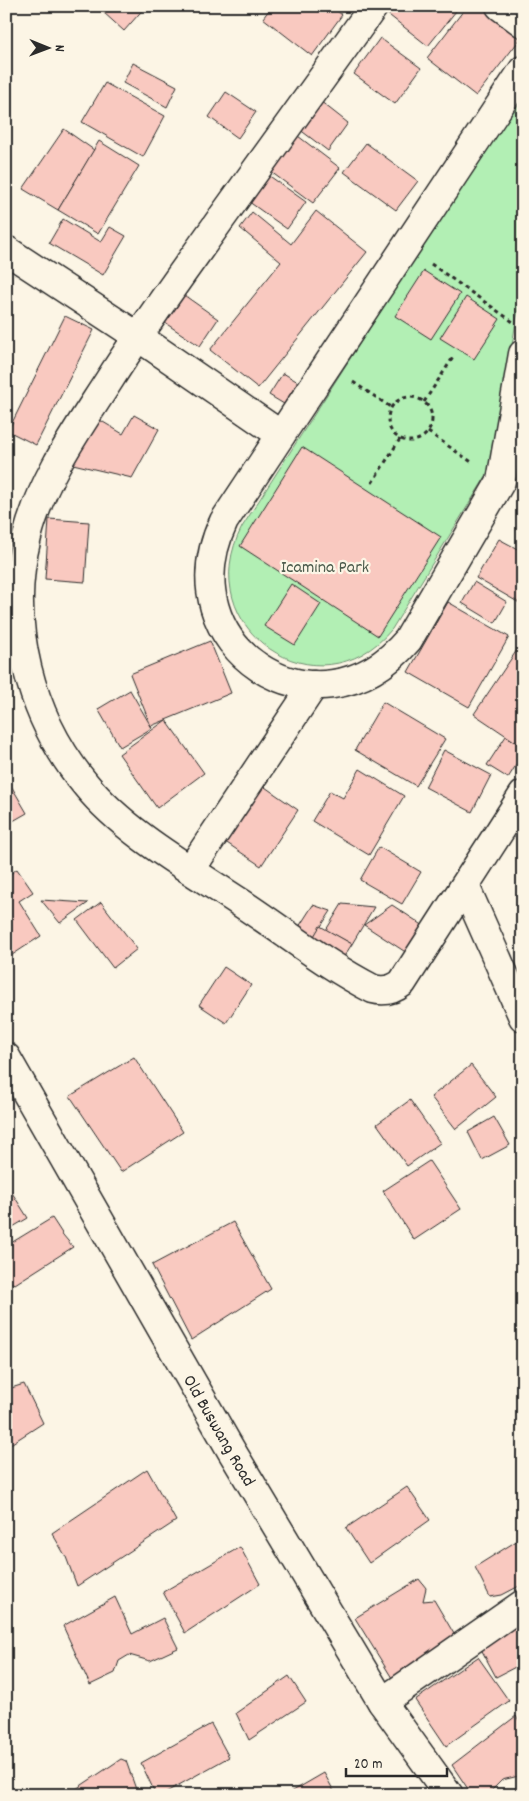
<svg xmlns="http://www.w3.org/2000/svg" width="529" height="1801" viewBox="0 0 529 1801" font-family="Dekko,sans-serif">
<rect width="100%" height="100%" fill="#fcf5e5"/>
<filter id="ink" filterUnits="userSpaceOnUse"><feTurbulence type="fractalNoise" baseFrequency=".02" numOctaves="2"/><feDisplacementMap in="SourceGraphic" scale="10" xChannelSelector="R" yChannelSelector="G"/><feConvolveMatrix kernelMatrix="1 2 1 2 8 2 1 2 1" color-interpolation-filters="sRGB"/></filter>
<g filter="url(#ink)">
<!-- green -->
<path fill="#b2efb4" stroke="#6e8d70" d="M523,89v192l-32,187 -99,161c-73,88 -203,-1 -150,-102z"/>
<!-- building -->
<g fill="#f9c9c0" stroke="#2b2b2b">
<path d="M108,6h38l-22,25 -21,-19z"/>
<path d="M272,6h59l11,9 -30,41 -49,-38z"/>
<path d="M390,6h70l-32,40 -43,-34z"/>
<path d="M467,6h14l40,32 -45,58 -49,-38z"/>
<path d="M380,38l41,30 -26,36 -41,-30z"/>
<path d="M133,63l44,23 -10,21 -44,-24z"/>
<path d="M105,83l60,33 -22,41 -61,-35z"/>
<path d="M226,92l30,20 -18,26 -29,-21z"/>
<path d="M320,101l28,22 -20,28 -29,-22z"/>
<path d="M64,129l30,21 -36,60 -35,-21z"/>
<path d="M294,133l46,35 -27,35 -46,-34z"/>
<path d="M99,141l40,25 -41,68 -40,-24z"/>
<path d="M366,143l52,38 -22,29 -52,-38z"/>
<path d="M264,172l42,30 -19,27 -42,-30z"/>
<path d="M316,211l51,41 -109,136 -48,-38 71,-88 -41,-34 12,-16 39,32z"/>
<path d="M63,219l38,23 9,-15 16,9 -23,39 -54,-32z"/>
<path d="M424,271l36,23 -29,45 -36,-23z"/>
<path d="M181,293l37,26 -18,27 -38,-25z"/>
<path d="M466,297l34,22 -26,40 -34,-21z"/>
<path d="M65,316l29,14 -58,115 -28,-14z"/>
<path d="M283,373l15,9 -14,22 -15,-9z"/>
<path d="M134,415l25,14 -27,49 -59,-14 25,-45 25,15z"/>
<path d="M302,447l139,90 -63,99 -138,-90z"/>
<path d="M49,519l40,3 -4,60 -40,-3z"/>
<path d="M499,539l24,13v53l-47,-27z"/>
<path d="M474,582l33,20 -12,21 -33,-20z"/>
<path d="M291,584l30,20 -26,41 -31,-19z"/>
<path d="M448,602l61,35 -40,70 -61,-35z"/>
<path d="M210,641l21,52 -80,33 -21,-52z"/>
<path d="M519,647l4,2v98l-49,-33z"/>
<path d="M130,690l22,38 -32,19 -22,-38z"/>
<path d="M383,702l62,37 -29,47 -61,-36z"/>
<path d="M166,720l38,53 -47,35 -38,-54z"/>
<path d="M506,736l17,11v7l-15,24 -21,-13z"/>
<path d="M444,750l47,25 -19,37 -47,-25z"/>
<path d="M360,769l44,27 -35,59 -57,-34 18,-30 13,7z"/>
<path d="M6,777l21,36 -21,12z"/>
<path d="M262,785l36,25 -37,56 -37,-25z"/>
<path d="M379,847l42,25 -19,32 -42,-24z"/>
<path d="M17,869l16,23 -14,9 22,35 -35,23v-82z"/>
<path d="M41,900l47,3 -28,20z"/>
<path d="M101,902l36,47 -24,19 -36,-48z"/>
<path d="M342,904l32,3 -22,37 -26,-14z"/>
<path d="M313,905l18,6 -21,32 -15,-10z"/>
<path d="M392,905l32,21 -17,27 -43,-28z"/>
<path d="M320,926l32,18 -14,22 -28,-23z"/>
<path d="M224,967l27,18 -25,38 -27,-18z"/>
<path d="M134,1057l49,75 -62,40 -51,-76z"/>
<path d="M471,1065l25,32 -40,32 -25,-32z"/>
<path d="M410,1100l30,43 -33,23 -30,-42z"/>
<path d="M494,1117l16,28 -28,15 -14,-28z"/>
<path d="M429,1161l32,48 -47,31 -31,-49z"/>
<path d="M9,1188l19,30 -22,13v-41z"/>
<path d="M52,1218l11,17 10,12 -58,37 -9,-3v-35z"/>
<path d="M233,1222l38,67 -80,51 -39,-75z"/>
<path d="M24,1384l19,39 -37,24v-61l2,3z"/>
<path d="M147,1469l29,52 -99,65 -11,-29 -14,-24z"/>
<path d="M407,1487l23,33 -61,43 -23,-35z"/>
<path d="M523,1537v47l-21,11 -12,2 -15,-30z"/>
<path d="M240,1547l20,37 -75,49 -22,-41z"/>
<path d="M419,1579l7,9 -3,13 11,-1 23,39 -65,39 -37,-60z"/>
<path d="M115,1597l17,37 31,-16 15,30 -28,13 -21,-6 -10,6 -4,12 -25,12 -27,-59z"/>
<path d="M523,1620v43l-27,14 -15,-28z"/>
<path d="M478,1657l31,44 -63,45 -31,-46z"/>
<path d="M289,1676l17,26 -57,38 -13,-27z"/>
<path d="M516,1716l7,11v48l-21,5 -15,15h-15l-20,-30z"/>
<path d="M211,1724l18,33 -68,38h-5l-15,-32z"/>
<path d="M121,1759l5,2 12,34h-67l-1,-2z"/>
<path d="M324,1773l12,22h-50z"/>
</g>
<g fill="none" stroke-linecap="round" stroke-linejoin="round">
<defs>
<g id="street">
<path d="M374,6c-51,70 -101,140 -151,210 -39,55 -79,109 -115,166 -32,50 -66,97 -81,155 -22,86 3,181 59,248 39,48 104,84 155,118 44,29 85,62 132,86 11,3 20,1 29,-6l121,-188"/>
<path d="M500,6l23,17"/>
<path d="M523,70l-299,451c-60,125 93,226 184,119l93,-159 22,-127"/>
<path d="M6,250l131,86 144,99"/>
<path d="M191,869l123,-184"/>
<path d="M465,886l58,131"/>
<path id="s1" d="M6,1057l225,393 151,252 67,93"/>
<path d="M382,1702l141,-98"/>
</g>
</defs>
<!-- street casing -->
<use href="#street" stroke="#2b2b2b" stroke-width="31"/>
<!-- path -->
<g stroke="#2b2b2b" stroke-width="3" stroke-dasharray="4 4" stroke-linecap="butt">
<path d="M431,264l85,60"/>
<path d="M353,382l39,26"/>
<circle cx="410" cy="419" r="22"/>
<path d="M424,402l30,-46"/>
<path d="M428,432l45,31"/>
<path d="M372,483l28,-44"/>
</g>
<!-- street -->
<use href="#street" stroke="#fcf5e5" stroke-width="28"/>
</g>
</g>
<g text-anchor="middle" stroke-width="4.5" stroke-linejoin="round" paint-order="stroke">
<!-- park labels -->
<g font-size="18" fill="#4d5c4d" stroke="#fcf5e5">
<text x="325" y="572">Icamina Park</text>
</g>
<!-- street labels -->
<g font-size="18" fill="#2b2b2b" stroke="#fcf5e5">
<text dy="6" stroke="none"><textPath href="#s1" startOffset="430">Old Buswang Road</textPath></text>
</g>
</g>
<!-- margin -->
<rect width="529" height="1801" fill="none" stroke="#fcf5e5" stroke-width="25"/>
<rect x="12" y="12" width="504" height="1776" fill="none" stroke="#2b2b2b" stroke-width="2" filter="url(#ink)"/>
<!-- north arrow -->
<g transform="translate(48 48) rotate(91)" stroke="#fcf5e5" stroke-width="4" paint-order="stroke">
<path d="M0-4L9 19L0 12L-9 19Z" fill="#2b2b2b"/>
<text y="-8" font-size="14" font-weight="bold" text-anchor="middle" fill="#2b2b2b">N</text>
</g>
<!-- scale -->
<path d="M346 1768v8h101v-8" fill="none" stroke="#2b2b2b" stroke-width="2.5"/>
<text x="354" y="1768" font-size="15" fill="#2b2b2b" stroke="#fcf5e5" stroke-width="4" paint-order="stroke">20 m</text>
</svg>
